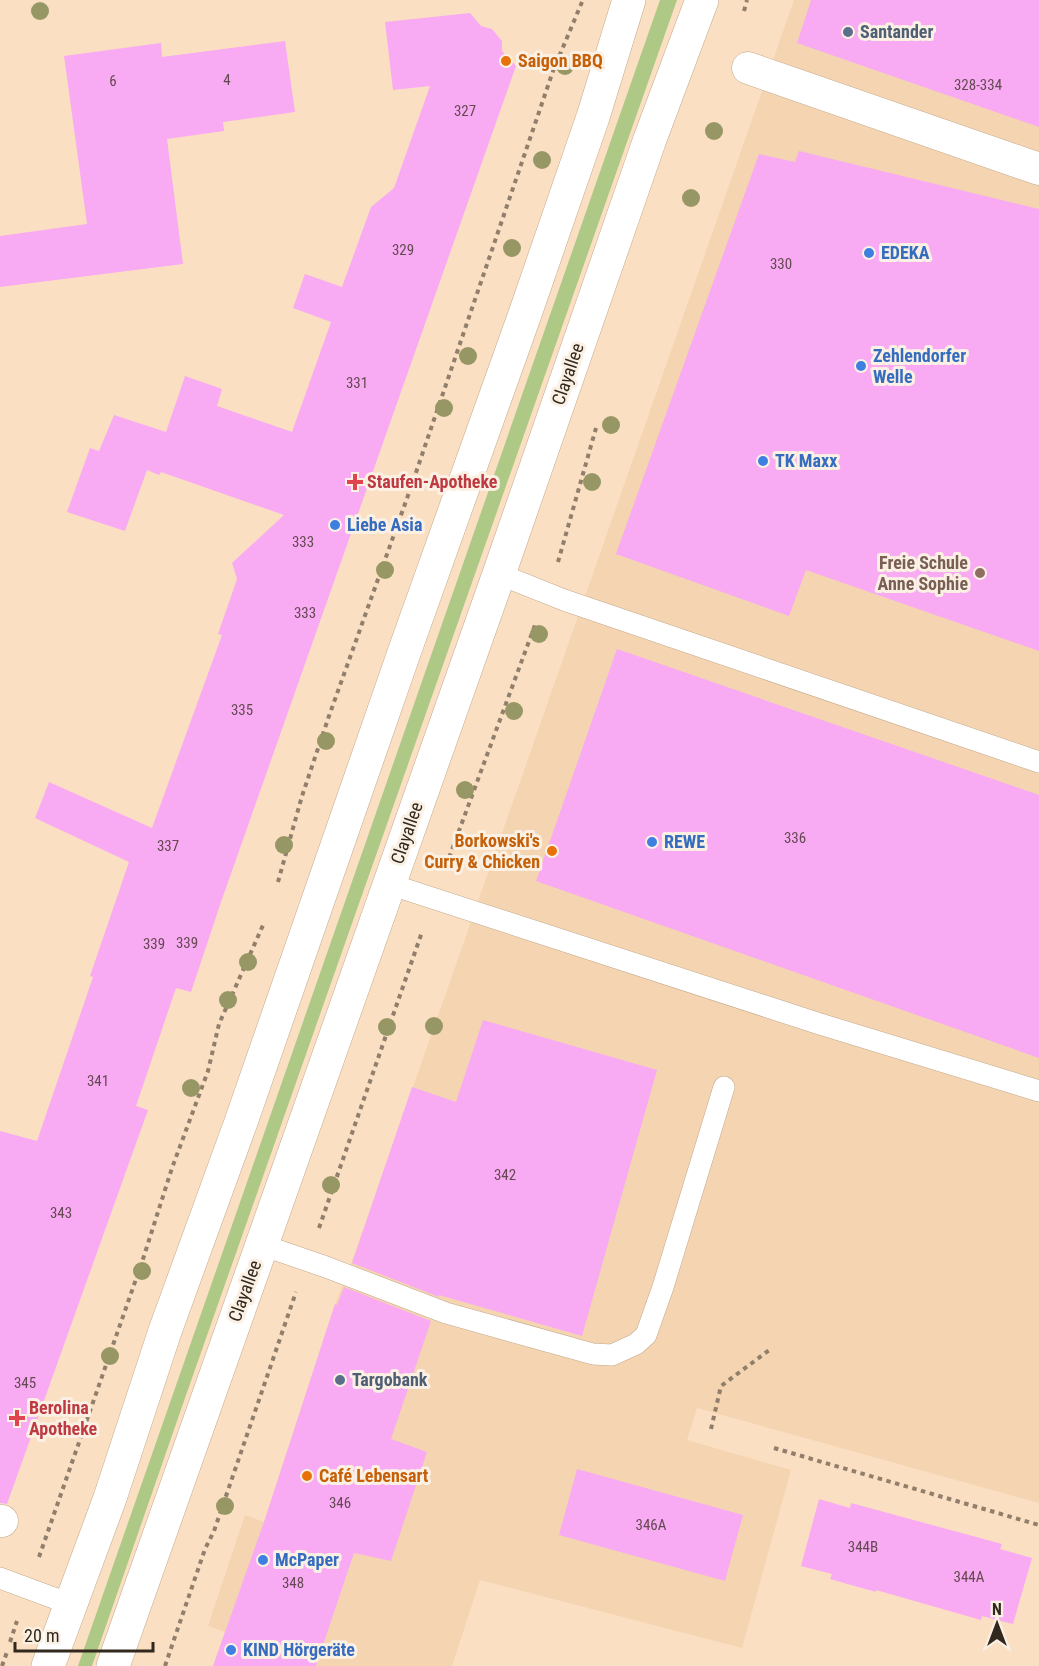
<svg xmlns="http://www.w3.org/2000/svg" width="1039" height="1666" viewBox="0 0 1039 1666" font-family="'Roboto Condensed',sans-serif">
<rect width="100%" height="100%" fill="#fbdfc2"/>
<!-- built -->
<path fill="#f4d4b1" d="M794,0h245v1503l-342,-95 -10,32 104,30 -49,178 -262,-68 -28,86h-239l12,-34 -17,-6 37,-111 19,7 71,-218 16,-40z"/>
<!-- green -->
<path fill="#adc985" d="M660,0h17l-492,1398 -93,268h-14z"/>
<!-- building -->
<g fill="#f8abf2">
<path d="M811,0h228v127l-242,-84z"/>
<path d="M470,13l11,13 11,3 10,12v10l14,15 -295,836 -30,90 -15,-4 -40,118 12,4 -141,394 -7,-1v-372l37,10 56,-164 -3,-1 39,-114 -94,-44 14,-36 103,46 70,-193 -4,-1 19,-55 -5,-16 52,-48 -123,-43 -2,3 -12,-5 -22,61 -58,-19 23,-64 9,3 15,-36 52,17 19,-56 37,13 -5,17 75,26 39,-110 -38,-14 12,-34 37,13 29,-80 23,-19 36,-102 -37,4 -8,-68z"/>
<path d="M285,41l10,71 -72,10 1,9 -57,8 16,125 -183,23v-51l87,-12 -23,-168 97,-13 1,14z"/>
<path d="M799,151l240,58v442l-233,-81 -17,46 -173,-62 143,-400 36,8z"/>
<path d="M617,649l422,146v263l-503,-177z"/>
<path d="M483,1020l174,50 -75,266 -143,-41v2l-87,-34 60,-176 44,15z"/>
<path d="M344,1287l87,34 -40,118 36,13 -36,109 -37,-8 -38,113h-103l51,-144 71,-218 2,1z"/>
<path d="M577,1469l166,46 -18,66 -166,-46z"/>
<path d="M819,1499l31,9 1,-5 151,41 -2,5 32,9 -19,66 -31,-8 -1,4 -105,-30v2l-46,-13 2,-5 -31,-8z"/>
</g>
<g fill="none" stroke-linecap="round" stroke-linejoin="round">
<defs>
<g id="service">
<path d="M499,574l65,26 475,162"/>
<path d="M389,884l431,140 219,67"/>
<path d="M262,1245l64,22 120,46 147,41 19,1 24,-11 10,-9 17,-48 61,-200"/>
<path d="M0,1578l70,26"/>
</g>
<g id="pedestrian">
<path d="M748,68l291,101"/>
<path d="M0,1521h2"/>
</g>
<g id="secondary">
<path d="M48,1666l62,-168 55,-167 76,-209 164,-472 120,-336 68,-197 36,-117"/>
<path d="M113,1666l386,-1092 151,-435 52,-139"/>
</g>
</defs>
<!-- service casing -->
<use href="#service" stroke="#c3a98d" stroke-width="22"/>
<!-- pedestrian casing -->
<use href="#pedestrian" stroke="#c3a98d" stroke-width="33"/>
<!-- secondary casing -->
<use href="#secondary" stroke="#c3a98d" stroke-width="34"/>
<!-- path -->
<g stroke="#917f6b" stroke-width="4" stroke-dasharray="4.5 4.5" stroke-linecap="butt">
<path d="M744,11l3,-11"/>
<path d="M558,562l38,-134"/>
<path d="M446,866l89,-241"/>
<path d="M278,882l24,-86 27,-80 81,-226 143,-419 29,-69"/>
<path d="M319,1228l103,-296"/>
<path d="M711,1429l10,-43 51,-38"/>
<path d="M774,1448l265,77"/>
<path d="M39,1557l104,-298 29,-91 36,-97 11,-47 45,-101"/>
<path d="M10,1642l7,-21"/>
<path d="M2,1666l5,-14"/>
<path d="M165,1666l40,-117 9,-18 82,-239"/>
</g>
<!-- service -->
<use href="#service" stroke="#fff" stroke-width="21"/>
<!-- pedestrian -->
<use href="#pedestrian" stroke="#fff" stroke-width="32"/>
<!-- secondary -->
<use href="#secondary" stroke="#fff" stroke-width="33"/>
</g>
<!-- trees -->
<g fill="#979766">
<circle cx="40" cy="11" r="9"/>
<circle cx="565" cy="66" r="9"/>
<circle cx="714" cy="131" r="9"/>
<circle cx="542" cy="160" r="9"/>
<circle cx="691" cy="198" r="9"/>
<circle cx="512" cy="248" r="9"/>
<circle cx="468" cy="356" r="9"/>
<circle cx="444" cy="408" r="9"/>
<circle cx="611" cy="425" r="9"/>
<circle cx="592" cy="482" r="9"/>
<circle cx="385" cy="570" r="9"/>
<circle cx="539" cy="634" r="9"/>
<circle cx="514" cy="711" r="9"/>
<circle cx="326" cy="741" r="9"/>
<circle cx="465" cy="790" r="9"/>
<circle cx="284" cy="845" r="9"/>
<circle cx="248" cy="962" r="9"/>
<circle cx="228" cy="1000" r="9"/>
<circle cx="434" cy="1026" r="9"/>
<circle cx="387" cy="1027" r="9"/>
<circle cx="191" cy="1088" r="9"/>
<circle cx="331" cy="1185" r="9"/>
<circle cx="142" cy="1271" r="9"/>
<circle cx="110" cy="1356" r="9"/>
<circle cx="225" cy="1506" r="9"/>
</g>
<!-- markers -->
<g fill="#5c6f8a" stroke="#fbf0e4" stroke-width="2">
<circle cx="848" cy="32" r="6"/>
<circle cx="340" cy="1380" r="6"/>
</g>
<g fill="#e8710a" stroke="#fbf0e4" stroke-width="2">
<circle cx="506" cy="61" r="6"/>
<circle cx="552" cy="851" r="6"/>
<circle cx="307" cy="1476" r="6"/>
</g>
<g fill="#3f7fe0" stroke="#fbf0e4" stroke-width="2">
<circle cx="869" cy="253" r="6"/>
<circle cx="861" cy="366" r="6"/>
<circle cx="763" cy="461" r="6"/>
<circle cx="335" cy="525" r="6"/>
<circle cx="652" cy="842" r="6"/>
<circle cx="263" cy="1560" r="6"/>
<circle cx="231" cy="1650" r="6"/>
</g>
<g fill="#e0444e" stroke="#fbf0e4" stroke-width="2">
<path d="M352 473h6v6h6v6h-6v6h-6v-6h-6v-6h6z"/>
<path d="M14 1409h6v6h6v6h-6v6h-6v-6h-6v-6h6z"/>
</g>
<circle fill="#8d6e63" stroke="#fbf0e4" stroke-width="2" cx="980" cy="573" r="6"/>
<g text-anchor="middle" stroke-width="6" stroke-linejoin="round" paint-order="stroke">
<!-- number labels -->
<g font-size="15" fill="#644952">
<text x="227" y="85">4</text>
<text x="113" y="86">6</text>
<text x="978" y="90">328-334</text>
<text x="465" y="116">327</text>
<text x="403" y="255">329</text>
<text x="781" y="269">330</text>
<text x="357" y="388">331</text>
<text x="303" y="547">333</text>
<text x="305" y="618">333</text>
<text x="242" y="715">335</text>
<text x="795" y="843">336</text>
<text x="168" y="851">337</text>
<text x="187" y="948">339</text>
<text x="154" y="949">339</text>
<text x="98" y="1086">341</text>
<text x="505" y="1180">342</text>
<text x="61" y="1218">343</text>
<text x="25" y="1388">345</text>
<text x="340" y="1508">346</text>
<text x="651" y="1530">346A</text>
<text x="863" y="1552">344B</text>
<text x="969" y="1582">344A</text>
<text x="293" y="1588">348</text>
</g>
<!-- service labels -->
<g font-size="18" font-weight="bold" fill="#4e5e75" stroke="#fbf0e4" text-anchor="start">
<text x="860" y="38">Santander</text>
<text x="352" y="1386">Targobank</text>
</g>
<!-- food labels -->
<g font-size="18" font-weight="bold" fill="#c56008" stroke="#fbf0e4" text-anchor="start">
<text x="518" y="67">Saigon BBQ</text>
<text x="540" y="847" text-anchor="end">Borkowski's<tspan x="540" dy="21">Curry &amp; Chicken</tspan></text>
<text x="319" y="1482">Café Lebensart</text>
</g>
<!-- shop labels -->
<g font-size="18" font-weight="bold" fill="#366cbe" stroke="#fbf0e4" text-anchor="start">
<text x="881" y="259">EDEKA</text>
<text x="873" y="362">Zehlendorfer<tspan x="873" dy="21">Welle</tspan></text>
<text x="775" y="467">TK Maxx</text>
<text x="347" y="531">Liebe Asia</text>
<text x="664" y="848">REWE</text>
<text x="275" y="1566">McPaper</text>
<text x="243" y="1656">KIND Hörgeräte</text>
</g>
<!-- street labels -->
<g font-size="18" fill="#32281d" stroke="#fbf0e4">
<text transform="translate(568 374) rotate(-71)" y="6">Clayallee</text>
<text transform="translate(407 833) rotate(-71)" y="6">Clayallee</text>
<text transform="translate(245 1291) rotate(-70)" y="6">Clayallee</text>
</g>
<!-- health labels -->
<g font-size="18" font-weight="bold" fill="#be3a42" stroke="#fbf0e4" text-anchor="start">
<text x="367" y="488">Staufen-Apotheke</text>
<text x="29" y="1414">Berolina<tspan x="29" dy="21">Apotheke</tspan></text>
</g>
<!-- education labels -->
<g font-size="18" font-weight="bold" fill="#785e54" stroke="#fbf0e4" text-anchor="end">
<text x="968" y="569">Freie Schule<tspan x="968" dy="21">Anne Sophie</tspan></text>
</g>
</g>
<!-- north arrow -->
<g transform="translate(997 1624)" stroke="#fbf0e4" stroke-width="4.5" paint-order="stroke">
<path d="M0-4.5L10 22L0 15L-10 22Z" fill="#32281d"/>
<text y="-9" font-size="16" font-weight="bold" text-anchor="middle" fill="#32281d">N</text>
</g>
<!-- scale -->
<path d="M15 1642v9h138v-9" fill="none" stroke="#32281d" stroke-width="3"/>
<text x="24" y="1642" font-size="18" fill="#32281d" stroke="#fbf0e4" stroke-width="4.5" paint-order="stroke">20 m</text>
</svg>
